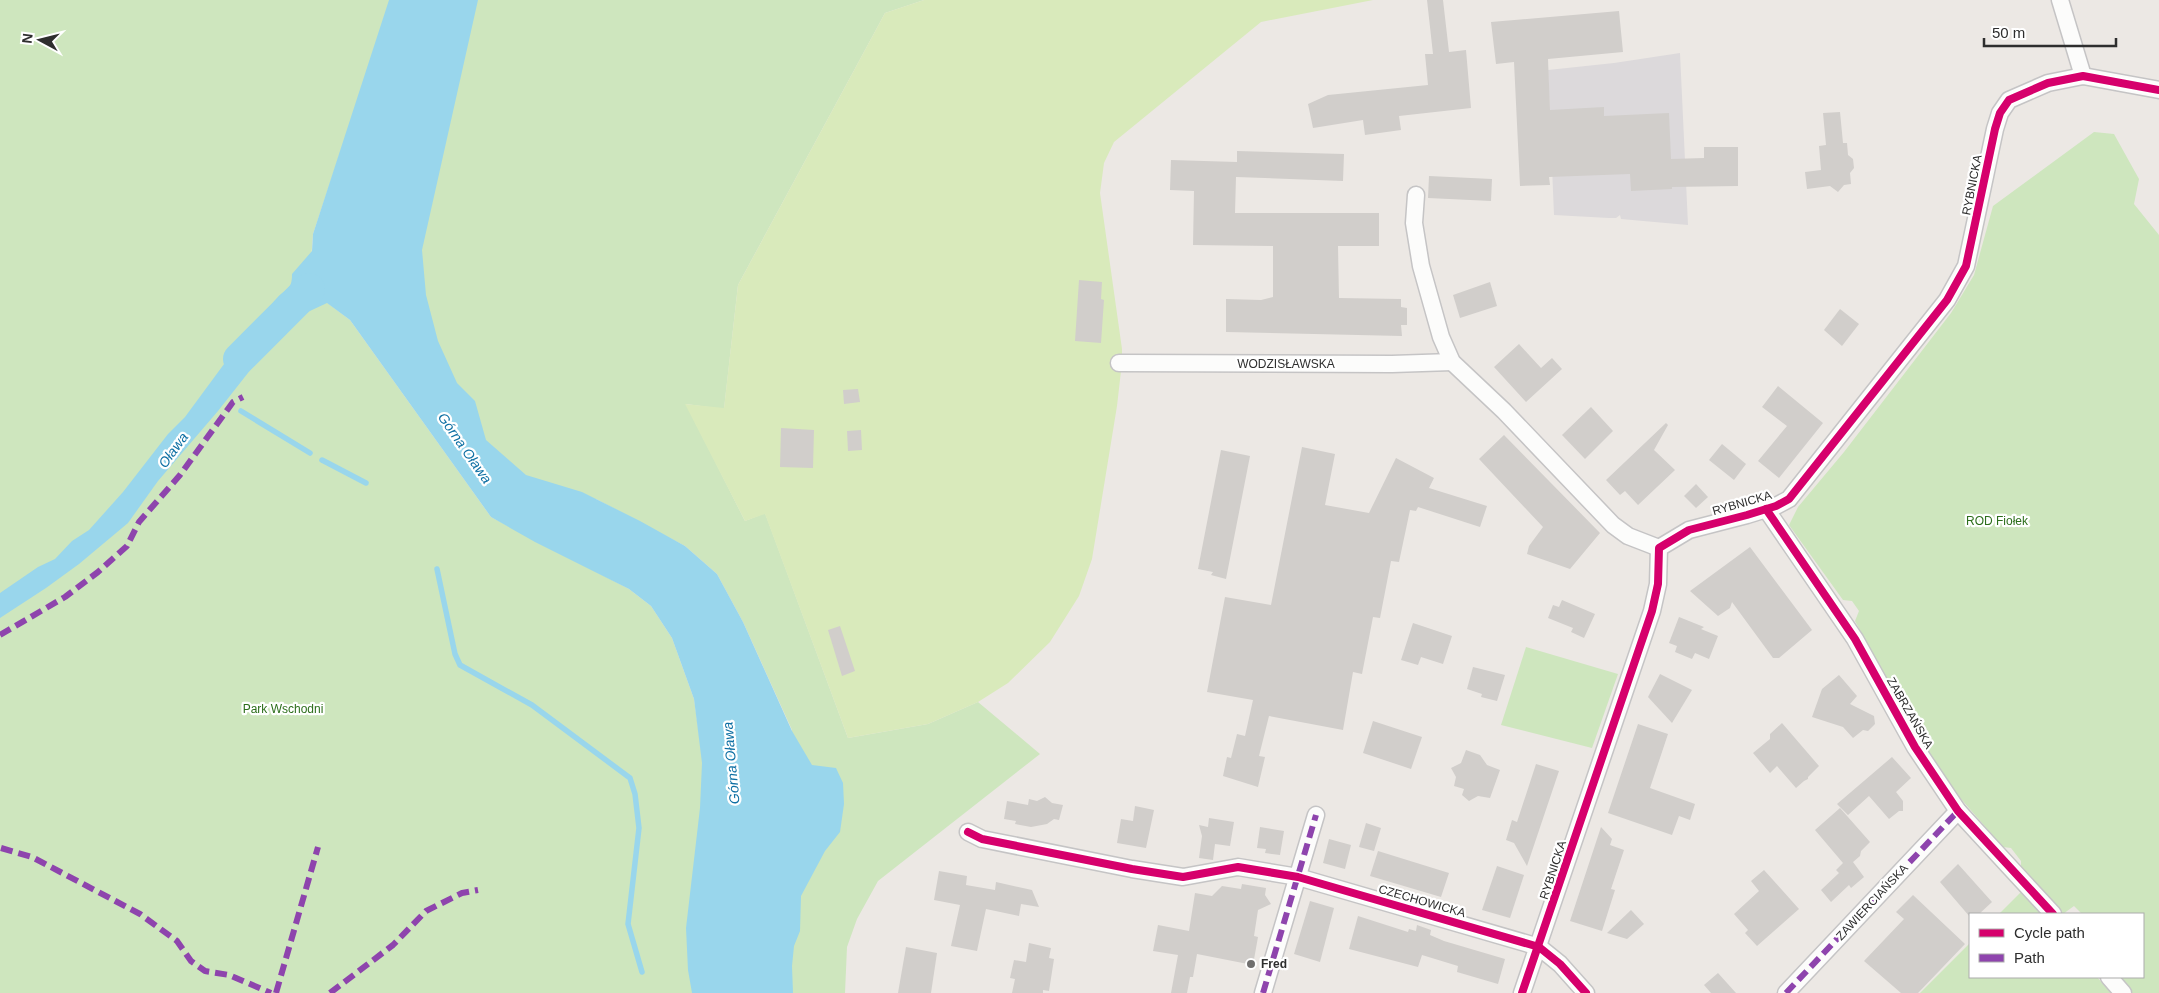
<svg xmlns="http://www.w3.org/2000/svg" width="2159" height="993" viewBox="0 0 2159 993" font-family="Helvetica,sans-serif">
<rect width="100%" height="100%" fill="#ece8e4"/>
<!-- industrial -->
<path fill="#dcd9db" d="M1680,53l8,172 -67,-6 -1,-4 -4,3h-7l-55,-3 -6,-145 66,-7z"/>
<!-- green -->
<g fill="#cee6be">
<path d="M0,0h391l-78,234 -4,55 41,31 141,197 138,72 22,17 21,32 22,61 41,294h-735z"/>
<path d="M410,0h514l-39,13 -147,272 -14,124 -38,-5 59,117 20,-8 83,225 80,-14 50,-22 62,52 -162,127 -21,38 -10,28 -2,46h-98l45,-263 -49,-108 -26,-48 -32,-28 -89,-47 -57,18 -205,-280z"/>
<path d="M2094,132l20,2 25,45 -5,25 25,31v758h-28l-13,-15 25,-1v-63h-61l-8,-8 -11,8 -42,-46v-7l-10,-13 -8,-1 -55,-63 -41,-68 3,-10 -7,-11 -9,-3 -39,-71 4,-10 -7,-10 -9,-1 -54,-75 9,-18 46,-55 107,-139 23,-38 19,-69z"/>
<path d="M1526,647l92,27 -26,74 -91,-23z"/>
<path d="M2022,891l21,23h-44z"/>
<path d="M1970,943v34h127l14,16h-191z"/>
</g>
<!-- pitch -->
<path fill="#d9eabb" d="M924,0h449l-112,22 -147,120 -10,21 -4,30 22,156v5h-3l2,17 -4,35 -25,153 -13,37 -29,46 -42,41 -30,19 -50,22 -80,14 -83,-224 -20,7 -60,-117 39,4 14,-123 147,-272z"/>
<!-- water -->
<g fill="#99d6ec">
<path d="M389,0h89l-56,250 4,45 12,46 19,42 18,18 11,39 40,35 56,17 58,29 45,25 32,28 26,48 49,109 20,34 24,3 7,15 1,21 -4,28 -15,19 -24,45 -1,35 -6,15 -2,20 1,27h-101l-4,-23 -2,-42 14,-120 2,-45 -8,-64 -22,-61 -21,-32 -22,-17 -94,-47 -44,-25 -141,-197 -23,-17 -30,14 -13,9 -18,-14c4,-5 7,-10 11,-14 9,-10 15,-7 15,-24l20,-23 1,-17z"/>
<path d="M260,320l18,15 -60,76 -60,70 -30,42 -49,41 -33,24 -46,30v-25l38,-26 17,-8 17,-18 17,-11 34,-38 45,-58 17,-17 42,-57z"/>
</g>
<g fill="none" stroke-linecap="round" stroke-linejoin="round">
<!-- stream -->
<g stroke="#99d6ec" stroke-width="5.5">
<path d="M241,411l69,42"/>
<path d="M322,460l44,23"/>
<path d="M437,569l18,85 5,11 72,40 98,73 5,16 4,34 -11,96 14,48"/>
</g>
<!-- river -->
<path stroke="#99d6ec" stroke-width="32" d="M239,359l70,-70"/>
</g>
<!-- building -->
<g fill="#d1cecb">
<path d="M1427,0h16l6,52 17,-2 5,58 -72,8 2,14 -36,5 -2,-15 -50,8 -5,-24 20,-9 100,-10 -3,-31h8z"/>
<path d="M1619,11l4,41 -75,7 2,51 54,-3v9l65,-3 2,46 33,-1v-11h34v39l-66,1v2l-41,2 -1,-17 -81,3 1,8 -30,1 -6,-124 -18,2 -5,-42z"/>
<path d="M1840,112l3,31h4l1,12 5,4 1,9 -4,5 1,11 -7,1 -6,7 -8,-6 -23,3 -2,-17 16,-2 -2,-24 7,-1 -3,-32z"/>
<path d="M1237,151l107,3 -1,27 -107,-4 -1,36h144v33h-41l1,52 62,1v8l6,1v17h-6l1,11 -176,-4v-33l35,1 12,-3v-51l-80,-1 1,-54 -24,-1 1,-30 66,2z"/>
<path d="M1429,176l63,3 -1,22 -63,-3z"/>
<path d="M1079,280l23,2 -1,17 3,1 -3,43 -26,-2z"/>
<path d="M1490,282l7,24 -37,12 -7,-23z"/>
<path d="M1840,309l19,15 -17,22 -18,-16z"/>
<path d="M1519,344l22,24 11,-10 10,11 -36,33 -32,-35z"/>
<path d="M1778,386l45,37 -44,55 -21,-17 29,-35 -25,-19z"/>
<path d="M858,389l2,13 -16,2 -1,-14z"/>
<path d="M1591,407l22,24 -28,28 -23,-24z"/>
<path d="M1666,423l2,2 -14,25 21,20 -37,35 -13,-14 -5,4 -14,-15z"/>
<path d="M781,428l33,2 -1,38 -33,-1z"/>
<path d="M861,430l1,20 -14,1 -1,-20z"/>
<path d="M1504,435l96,98 -30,36 -43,-15 2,-8 14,-19 -64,-68z"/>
<path d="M1722,444l24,20 -12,16 -25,-20z"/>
<path d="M1302,447l33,7 -10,51 44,8 27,-55 38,20 -5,10 58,18 -7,21 -62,-20 -2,4 -6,-1 -11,52 -8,-1 -11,57 -7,-1 -11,57 -9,-2 -10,58 -74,-14 -10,40 6,1 -7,30 -35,-11 4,-19 4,1 6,-24 8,2 8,-36 -46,-8 18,-95 46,8z"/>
<path d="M1221,450l29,6 -24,123 -15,-4 2,-3 -15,-3z"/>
<path d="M1696,484l12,13 -12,11 -12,-12z"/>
<path d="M1750,547l62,83 -33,28h-6l-41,-56 -2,6 -12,8 -28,-25z"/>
<path d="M1562,600l33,14 -11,24 -13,-6 2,-4 -25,-10 5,-13 6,2z"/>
<path d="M1679,617l25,10 -3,2 17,7 -9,23 -14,-6 -3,6 -17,-7 2,-6 -8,-3z"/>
<path d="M1413,623l39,13 -9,28 -22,-7 -3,8 -17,-5z"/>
<path d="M840,626l15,45 -13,5 -14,-46z"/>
<path d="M1473,667l32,8 -8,26 -16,-4 1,-3 -15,-5z"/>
<path d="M1660,674l32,16 -20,33 -24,-26z"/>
<path d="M1839,675l18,21 -7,8 24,12 1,8 -7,7 -5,-1 -10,8 -10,-11 -31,-10 10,-28z"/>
<path d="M1373,721l49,16 -11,32 -48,-16z"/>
<path d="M1782,723l37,43 -11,11v2l-4,2 -8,7 -19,-22 -7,7 -17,-20 17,-14v-5z"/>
<path d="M1638,724l30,10 -18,54 45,16 -5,16 -11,-4 -7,19 -64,-22z"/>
<path d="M1466,750l14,5 7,10 13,5 -10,28 -12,-2 -9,5 -7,-6 2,-6 -10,-3 2,-9 -5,-9 10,-5z"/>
<path d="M1892,757l19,21 -15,14 7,9v10h-4l-10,8 -20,-23 -21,19 -11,-11z"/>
<path d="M1536,764l23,7 -32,95 -13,-23 -8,-3 6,-20 5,2z"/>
<path d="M1045,797l7,6 11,2 -4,15 -5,-1 -7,5 -16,3 -16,-3 1,-3 -12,-2 3,-18 21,4 1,-6 8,2z"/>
<path d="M1135,806l19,4 -8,38 -29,-5 4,-24 12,2z"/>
<path d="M1840,808l30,34 -9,9 -1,5 -7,6 11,15 -13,11 -2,-3 -18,17 -10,-12 18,-17 -3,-3 7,-7 -28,-33z"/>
<path d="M1209,818l25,4 -4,24 -15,-2 -2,16 -14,-2 3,-22 -3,-11 9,2z"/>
<path d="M1366,823l15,5 -7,23 -15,-4z"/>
<path d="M1260,827l24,4 -4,24 -15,-2 1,-4 -9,-1z"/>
<path d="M1601,827l11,12 -2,6 14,5 -13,39 4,1 -13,41 -32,-10z"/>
<path d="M1329,839l22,6 -6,24 -22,-6z"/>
<path d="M1378,851l71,22 -8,24 -71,-21z"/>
<path d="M1958,864l34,38 -13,12h-9v3l-30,-35z"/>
<path d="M1497,866l27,9 -14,43 -28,-8z"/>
<path d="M1764,870l35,39 -42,37 -12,-13 3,-3 -14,-16 25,-23 -8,-10z"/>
<path d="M939,871l28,5 -1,9 29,5 1,-8 36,8 7,17 -18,-3 -2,12 -33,-7 -9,42 -26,-5 9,-41 -26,-5z"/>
<path d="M1242,884l24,4 -1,7 6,9 -13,6 -4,26 4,1 -5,28 -56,-11 -4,23h-3l-3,16h-16l7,-38 -25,-4 5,-26 31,6 6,-38 17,3 10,-10 19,3z"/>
<path d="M1913,895l52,49 -47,49h-17l-37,-32 40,-42 -8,-7z"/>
<path d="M1310,901l24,7 -14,54 -26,-8z"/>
<path d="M1631,910l13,14 -17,15 -20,-6z"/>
<path d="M1358,916l50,16 1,-3 7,2 1,-6 14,5 -1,5 14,6 61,18 -7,25 -41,-12 1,-6 -36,-11 -4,12 -69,-18z"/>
<path d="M1029,943l22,5 -2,10 5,1 -5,32 -6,-1v3h-31l3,-14 -5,-1 4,-18 12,2z"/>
<path d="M906,947l31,6 -6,40h-33z"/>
<path d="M1718,973l18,20h-25l-7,-8z"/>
</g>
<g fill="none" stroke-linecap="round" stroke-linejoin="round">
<defs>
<g id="street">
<path d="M2060,0l23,76"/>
<path d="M1416,195l-2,28 7,43 20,71 11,25 52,49 109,114 15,11 31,12"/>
<path d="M1119,363l273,1 60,-2"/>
<path d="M1766,509l89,130 60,108 43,64 95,103"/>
<path d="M968,832l14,7 150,30 51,8 55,-10 60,10 241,70 21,17 26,29"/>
<path d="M2109,977l14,16"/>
<path d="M1263,993l53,-178"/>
<path d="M1522,993l130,-382 6,-27 1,-36 30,-18 58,-15 29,-9 13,-7 158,-199 19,-34 29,-137 5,-16 9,-13 39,-17 35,-7 76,14"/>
<path d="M1786,993l172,-182"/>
</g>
</defs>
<!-- street casing -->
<use href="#street" stroke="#c5c4c5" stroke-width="19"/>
<!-- street -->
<use href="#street" stroke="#fcfcfb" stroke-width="16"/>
<!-- quiet -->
<g stroke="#8e44ad" stroke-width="6" stroke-dasharray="12 6" stroke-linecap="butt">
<path d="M0,635l65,-38 33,-25 29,-26 12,-24 41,-47 53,-73 10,-5"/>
<path d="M1,848l31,9 108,57 37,27 14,20 14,10 24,4 42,18"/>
<path d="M276,993l42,-146"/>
<path d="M330,993l63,-48 33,-34 36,-18 16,-3"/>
<path d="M1263,993l53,-178"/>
<path d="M1786,993l172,-182"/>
</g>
<defs>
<g id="cycleway">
<path d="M1766,509l89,130 60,108 43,64 95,103"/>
<path d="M968,832l14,7 150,30 51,8 55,-10 60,10 241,70 21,17 26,29"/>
<path d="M1522,993l130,-382 6,-27 1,-36 30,-18 58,-15 29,-9 13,-7 158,-199 19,-34 29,-137 5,-16 9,-13 39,-17 35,-7 76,14"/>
</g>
</defs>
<!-- cycleway casing -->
<use href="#cycleway" stroke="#fff" stroke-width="11"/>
<!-- cycleway -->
<use href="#cycleway" stroke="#d6006c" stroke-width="8"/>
</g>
<!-- markers -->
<circle fill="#706f6e" stroke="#fff" stroke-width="2" cx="1251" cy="964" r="5"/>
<g text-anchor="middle" stroke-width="4.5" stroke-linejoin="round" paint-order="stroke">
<!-- street labels -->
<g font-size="12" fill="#2e2e2e" stroke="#fff">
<text transform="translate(1972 185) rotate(-79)" y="4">RYBNICKA</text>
<text x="1286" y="368">WODZISŁAWSKA</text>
<text transform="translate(1742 503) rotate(-16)" y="4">RYBNICKA</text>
<text transform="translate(1910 713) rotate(60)" y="4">ZABRZAŃSKA</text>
<text transform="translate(1553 870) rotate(-72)" y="4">RYBNICKA</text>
<text transform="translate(1422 901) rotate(16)" y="4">CZECHOWICKA</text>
<text transform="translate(1872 902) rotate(-47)" y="4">ZAWIERCIAŃSKA</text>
</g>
<!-- park labels -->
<g font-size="12" fill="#2c6e1b" stroke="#fff">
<text x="1997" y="525">ROD Fiołek</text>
<text x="283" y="713">Park Wschodni</text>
</g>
<!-- poi labels -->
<g font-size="12" font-weight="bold" fill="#2e2e2e" stroke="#fff" text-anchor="start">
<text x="1261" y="968">Fred</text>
</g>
<!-- water labels -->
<g font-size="14" font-style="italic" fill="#0d6fa3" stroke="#fff">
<text transform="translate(465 448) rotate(55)" y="5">Górna Oława</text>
<text transform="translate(173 450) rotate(-54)" y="5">Oława</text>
<text transform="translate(731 763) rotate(-95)" y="5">Górna Oława</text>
</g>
</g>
<!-- legend -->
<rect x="1969" y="913" width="175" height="65" fill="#ffffff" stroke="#ababab"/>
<rect x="1979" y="929" width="25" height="8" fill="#d6006c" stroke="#ababab"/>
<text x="2014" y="938" font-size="15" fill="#2e2e2e">Cycle path</text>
<rect x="1979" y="954" width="25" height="8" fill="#8e44ad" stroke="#ababab"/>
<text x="2014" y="963" font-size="15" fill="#2e2e2e">Path</text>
<!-- north arrow -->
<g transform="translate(40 40) rotate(277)" stroke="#ffffff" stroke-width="4" paint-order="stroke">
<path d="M0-4L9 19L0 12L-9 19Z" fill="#2e2e2e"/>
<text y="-8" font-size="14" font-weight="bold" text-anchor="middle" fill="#2e2e2e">N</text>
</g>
<!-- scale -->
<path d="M1984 38v8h132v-8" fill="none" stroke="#2e2e2e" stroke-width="2.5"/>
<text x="1992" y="38" font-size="15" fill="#2e2e2e" stroke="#ffffff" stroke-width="4" paint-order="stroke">50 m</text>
</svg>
